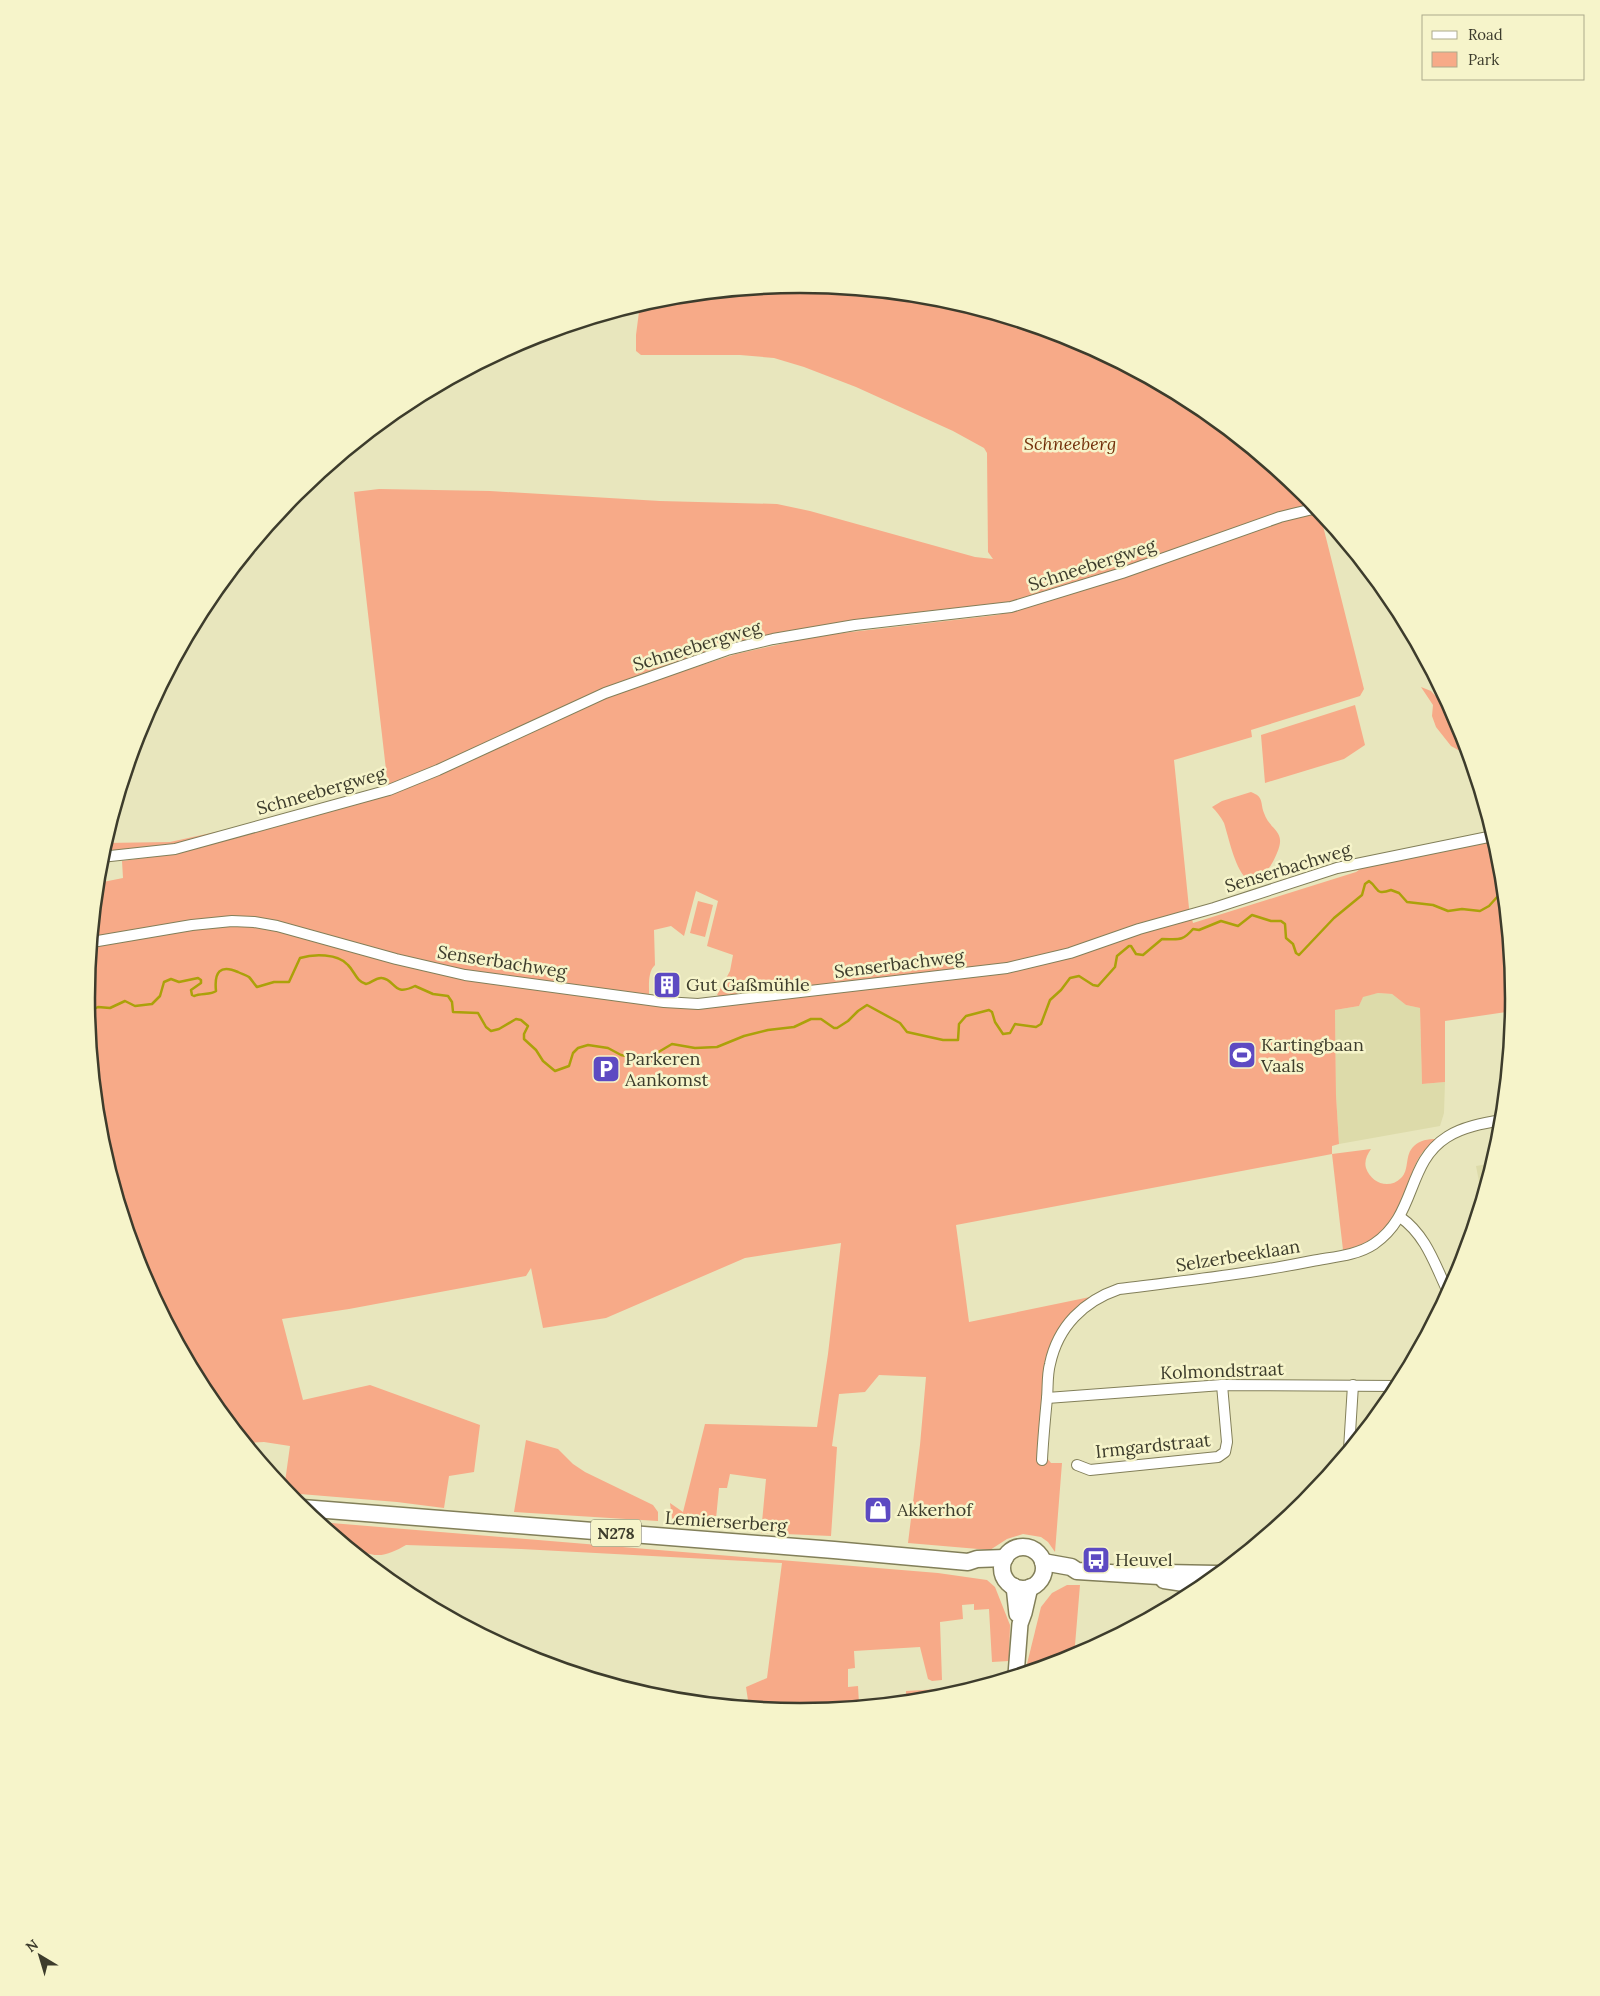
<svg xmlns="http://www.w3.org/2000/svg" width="1600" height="1996" viewBox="0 0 1600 1996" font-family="Lora,serif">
<rect width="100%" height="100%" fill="#e8e6bd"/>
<!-- built -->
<g fill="#dddbaa">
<path d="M1378,993l14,1 14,11 14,3 2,76 23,-2 -1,31 -4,13 -101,18 -3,-49 -1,-85 24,-4 4,-10z"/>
<path d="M1495,1152l-13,45 -6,-31 12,-2 -2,-10z"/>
</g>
<!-- green -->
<g fill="#f7aa88" fill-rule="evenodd">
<path d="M800,284l140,14 133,41 124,66 108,89 9,11 -301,100 -160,17 -100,16 -87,27 2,11 68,-22 81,-18 180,-21 32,-8 104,-33 150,-54 33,-9 4,3 44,175 -4,7 -109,34 1,7 -78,23 15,148 4,15 163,-51 13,-9 125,-24 6,20 14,139 -1,13 -68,10v61l-23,2 -2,-76 -14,-3 -14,-11 -14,-1 -15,4 -4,9 -24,4 1,85 3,49 -7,2v8l39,-5c-4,6 -7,12 -5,19 5,15 23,22 35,10 9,-8 3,-23 13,-32 6,-6 14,-7 22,-7 -5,5 -10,9 -14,14 -11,15 -13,34 -20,51 -11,25 -33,41 -59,46l-11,-96 -376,71 13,97 121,-25 -23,20 -5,9 -22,123 11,14h11l-7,89 -7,-10 -7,-5 -18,-3 -16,5 -17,11 -82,-7 12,-98 6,-68 -47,-2 -14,17 -26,2 -7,52 5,1 -6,89 -70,-3 5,-54 -36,-5 -3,14h-8l-4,41 -42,-3 -3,-23 13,9 22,-88 112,3 11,-73 13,-111 -96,15 -139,60 -63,10 -12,-60 -5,8 -177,33 -67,10 21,81 67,-15 110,40 -6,47 -25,4 -5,32 -47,-6 -109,-9 -4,-4 6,-43 -26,-4 -17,1 -11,-13 -4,-13 -6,1 -20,-24 -66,-123 -40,-134 -14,-139 12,-115 25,-5 -1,-17 42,-6 224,-68 -34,-295 25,-3 111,2 170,10 117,3 33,7 165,46 18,2 -5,-7 -1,-99 -3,-5 -31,-17 -97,-44 -52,-20 -30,-9 -34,-3h-99l-5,-4v-16l4,-31 21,-6zM696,891l22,10 -11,45 26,9 -3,16 -13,24 6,3 -74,6c1,-12 -3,-31 6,-39l-1,-35 17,-4 13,10z"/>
<path d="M1421,687l10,4 16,18 3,-1 10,17 9,31 -18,-10 -15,-19 -4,-11 1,-11z"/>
<path d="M1355,705l10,40 -21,14 -79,24 -4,-48z"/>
<path d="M1251,792c13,5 9,10 13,21 6,18 23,17 13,40 -3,7 -6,14 -12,19 -5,3 -11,9 -17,7 -12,-5 -20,-44 -24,-56 -3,-6 -7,-11 -12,-16l10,-6z"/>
<path d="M220,831l-2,3 -42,12 -75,8 4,-11 65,-1z"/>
<path d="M698,901l15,4 -8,32 -15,-4z"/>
<path d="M526,1440l32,9 15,15 12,8 68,33 5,7v9l-144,-9z"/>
<path d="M319,1522l619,51 49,7 8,7 15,38 -1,36 -17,1 -3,-53 -15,1v-6l-12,1 1,14 -23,3 2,58 -10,1 -4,-2 -8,-32 -66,4 1,17 -7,1v18l10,-1 1,18 45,-2 -104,10 -51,-5 -3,-20 21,-9 15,-115 -261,-14 -115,-4c-14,8 -26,14 -42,7v7z"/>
<path d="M1067,1585h13l-6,72 -49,15 16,-65 11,-14z"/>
<path d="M975,1687l-36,11 -33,3v-10z"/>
</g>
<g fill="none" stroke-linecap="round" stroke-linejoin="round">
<!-- stream -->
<path stroke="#aba10a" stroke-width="2.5" d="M88,1012l10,-5 12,1 15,-7 10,5 17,-2 8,-8 4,-14 7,-3 8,3 19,-4 3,2v3l-10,7 1,5 2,1c7,-3 17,-1 22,-5 -2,-19 4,-27 22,-19 4,2 8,3 11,5 3,3 5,7 8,10l17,-5h15l11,-24c13,-4 38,-5 48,7 7,7 8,16 18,19 6,-1 10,-7 16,-6 14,2 11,19 33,8l18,8 15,2 4,6 1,10 25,1 8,14 5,4 8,-2 17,-10 5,1 7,6 -4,8v5l12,11 7,11 12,10 14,-5 4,-13 5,-5 10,-3 20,3 13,7 24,5 27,-16 23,4 22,-1 27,-11 24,-6 26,-3 17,-8h10l13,9h3l11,-7 10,-10 9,-6 33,18 7,9 36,8h15l1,-16 7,-8 23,-6 3,2 3,10 8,12 7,-1 5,-9 21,3 5,-3 9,-24 11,-10 9,-12 9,-2 14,9 5,1 17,-19 2,-11 12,-10h2l5,8 7,1 19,-16c16,0 20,3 31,-10l6,1 22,-9 17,5 14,-11 19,6h10l4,3 1,14 7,6 3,9 3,2 35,-37 28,-23 3,-11 4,-3c10,7 6,15 22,9l8,3 8,9 26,3 15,6 14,-2 18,2 9,-5 9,-10 6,1"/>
<defs>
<g id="minor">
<path d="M101,857l74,-8 214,-59 49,-20 167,-77 122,-43 46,-11 82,-14 156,-18 111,-34 158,-56 37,-9"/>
<path d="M92,942l100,-17 40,-4 22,1 23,4 119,33 69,16 199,27 34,2 309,-36 63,-15 69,-24 75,-21 123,-40 156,-32"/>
<path d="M1400,1217c26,18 35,48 48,75"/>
<path d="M1047,1398l175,-13 176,1"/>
<path d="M1349,1449l4,-64"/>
<path d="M1042,1460c1,-21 3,-41 5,-62 1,-11 0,-23 3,-34 8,-38 34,-63 69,-75 65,-8 129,-15 193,-28 20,-4 44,-5 62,-17 43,-29 32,-81 73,-107 15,-10 37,-14 55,-17"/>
<path d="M1077,1465l13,5 128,-13 7,-5 2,-10 -5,-57"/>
</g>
<g id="secondary">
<path d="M1014,1586l3,28"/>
<path d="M1016,1675l4,-51 4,-11 6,-26"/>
</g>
<g id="primary">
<path d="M302,1508l532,42 134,12 9,-3 28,-1"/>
<circle cx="1023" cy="1568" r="21"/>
<path d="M1043,1562l28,5 6,4 82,5 5,-3 53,1"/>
<path d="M1164,1580l40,6"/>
</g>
</defs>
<!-- minor casing -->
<use href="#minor" stroke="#827f59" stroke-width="12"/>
<!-- secondary casing -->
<use href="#secondary" stroke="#827f59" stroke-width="18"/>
<!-- primary casing -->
<use href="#primary" stroke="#827f59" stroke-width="19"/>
<!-- minor -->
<use href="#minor" stroke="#fff" stroke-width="10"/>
<!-- secondary -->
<use href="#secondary" stroke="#fff" stroke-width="15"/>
<!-- primary -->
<use href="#primary" stroke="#fff" stroke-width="16"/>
</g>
<!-- icons -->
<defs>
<symbol id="building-square" viewBox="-11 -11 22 22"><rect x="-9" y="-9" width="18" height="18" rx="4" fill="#5d4ac2" stroke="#f6f4ca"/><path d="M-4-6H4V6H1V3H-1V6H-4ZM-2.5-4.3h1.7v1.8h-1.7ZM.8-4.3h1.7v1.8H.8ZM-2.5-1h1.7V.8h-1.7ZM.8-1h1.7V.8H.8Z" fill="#fff"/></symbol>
<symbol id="stadium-square" viewBox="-11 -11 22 22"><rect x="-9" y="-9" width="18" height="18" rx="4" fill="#5d4ac2" stroke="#f6f4ca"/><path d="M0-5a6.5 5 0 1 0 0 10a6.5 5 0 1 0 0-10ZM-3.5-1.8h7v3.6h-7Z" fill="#fff"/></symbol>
<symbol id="parking-square" viewBox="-11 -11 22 22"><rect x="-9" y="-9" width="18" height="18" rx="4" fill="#5d4ac2" stroke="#f6f4ca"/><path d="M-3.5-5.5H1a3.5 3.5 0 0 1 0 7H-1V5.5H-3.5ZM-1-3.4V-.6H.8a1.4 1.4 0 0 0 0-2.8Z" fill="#fff"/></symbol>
<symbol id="shop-square" viewBox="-11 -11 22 22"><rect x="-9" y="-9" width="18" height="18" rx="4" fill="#5d4ac2" stroke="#f6f4ca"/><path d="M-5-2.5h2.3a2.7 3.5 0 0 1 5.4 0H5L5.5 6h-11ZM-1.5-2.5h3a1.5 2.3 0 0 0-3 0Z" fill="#fff"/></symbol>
<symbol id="bus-square" viewBox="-11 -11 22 22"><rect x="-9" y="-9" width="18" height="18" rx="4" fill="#5d4ac2" stroke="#f6f4ca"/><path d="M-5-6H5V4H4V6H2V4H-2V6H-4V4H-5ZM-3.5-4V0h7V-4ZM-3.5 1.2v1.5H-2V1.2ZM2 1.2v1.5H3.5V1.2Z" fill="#fff"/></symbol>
</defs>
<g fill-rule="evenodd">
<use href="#building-square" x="651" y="969" width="32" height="32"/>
<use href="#stadium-square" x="1226" y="1039" width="32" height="32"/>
<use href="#parking-square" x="590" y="1053" width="32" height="32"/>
<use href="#shop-square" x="862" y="1494" width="32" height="32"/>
<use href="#bus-square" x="1080" y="1544" width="32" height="32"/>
</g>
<g text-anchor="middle" stroke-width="5" stroke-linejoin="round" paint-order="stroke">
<!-- shield labels -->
<rect fill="#f6f4ca" stroke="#74735b" stroke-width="1" x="591" y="1519.5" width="50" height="27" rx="4"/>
<g font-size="16" font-weight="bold" fill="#3d3c2c">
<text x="616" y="1539">N278</text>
</g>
<!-- park labels -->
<g font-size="18" font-style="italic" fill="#73300a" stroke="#f6f4ca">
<text x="1070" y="450">Schneeberg</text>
</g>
<!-- street labels -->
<g font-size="18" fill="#3d3c2c" stroke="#f6f4ca">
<text transform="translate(1092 565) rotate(-18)" y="6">Schneebergweg</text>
<text transform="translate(697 646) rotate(-17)" y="6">Schneebergweg</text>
<text transform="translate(321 791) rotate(-16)" y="6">Schneebergweg</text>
<text transform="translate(1288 868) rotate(-17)" y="6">Senserbachweg</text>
<text transform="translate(502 962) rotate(9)" y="6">Senserbachweg</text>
<text transform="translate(899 964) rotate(-7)" y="6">Senserbachweg</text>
<text transform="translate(1238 1256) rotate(-9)" y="6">Selzerbeeklaan</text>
<text transform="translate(1222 1371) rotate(-2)" y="6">Kolmondstraat</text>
<text transform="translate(1153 1446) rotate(-6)" y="6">Irmgardstraat</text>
<text transform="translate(726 1522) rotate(4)" y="6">Lemierserberg</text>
</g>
<!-- poi labels -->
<g font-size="18" fill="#3d3c2c" stroke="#f6f4ca" text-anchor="start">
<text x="686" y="991">Gut Gaßmühle</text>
<text x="1261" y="1051">Kartingbaan<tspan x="1261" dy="21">Vaals</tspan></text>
<text x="625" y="1065">Parkeren<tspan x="625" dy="21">Aankomst</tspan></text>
<text x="897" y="1516">Akkerhof</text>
<text x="1115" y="1566">Heuvel</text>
</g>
</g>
<!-- crop -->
<path d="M0 0H1600V1996H0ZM95 998a705 705 0 1 1 1410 0a705 705 0 1 1-1410 0Z" fill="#f6f4ca" fill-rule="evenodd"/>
<path fill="none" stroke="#3d3c2c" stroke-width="2.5" d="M95 998a705 705 0 1 1 1410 0a705 705 0 1 1-1410 0Z"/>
<!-- legend -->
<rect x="1422" y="15" width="162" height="65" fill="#f6f4ca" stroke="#acaa8b"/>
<rect x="1432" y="31" width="25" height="8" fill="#ffffff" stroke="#acaa8b"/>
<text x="1468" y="40" font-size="15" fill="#3d3c2c">Road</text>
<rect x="1432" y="52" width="25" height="15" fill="#f7aa88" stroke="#acaa8b"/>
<text x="1468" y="65" font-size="15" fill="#3d3c2c">Park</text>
<!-- north arrow -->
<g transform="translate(40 1956) rotate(322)" stroke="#f6f4ca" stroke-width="4" paint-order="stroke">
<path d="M0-4L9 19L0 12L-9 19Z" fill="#3d3c2c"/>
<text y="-8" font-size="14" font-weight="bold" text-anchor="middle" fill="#3d3c2c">N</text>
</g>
</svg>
